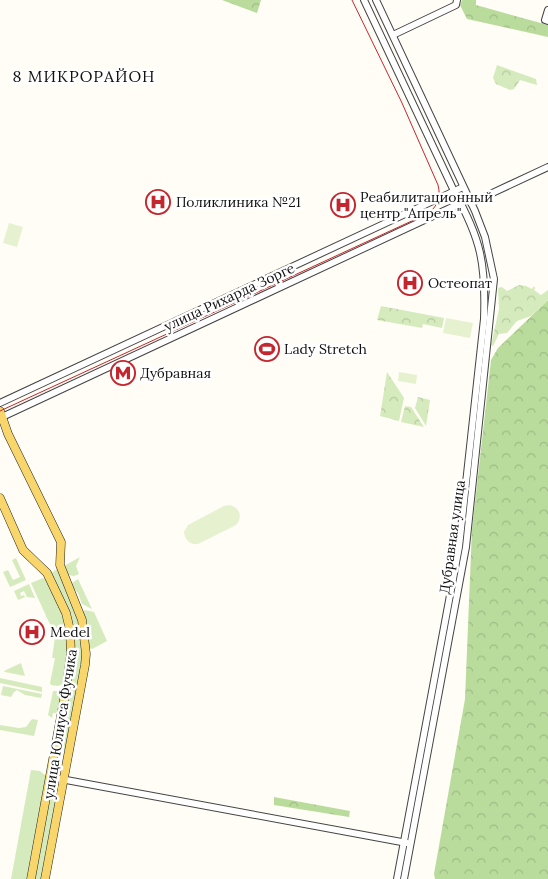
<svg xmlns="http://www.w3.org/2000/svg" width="548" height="879" viewBox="0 0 548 879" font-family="Lora,serif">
<defs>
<pattern id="forest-crowns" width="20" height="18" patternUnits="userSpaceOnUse" patternTransform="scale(1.25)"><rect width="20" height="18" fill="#b9dc9c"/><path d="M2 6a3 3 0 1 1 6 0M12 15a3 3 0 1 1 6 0" fill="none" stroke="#9ebc85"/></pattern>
<pattern id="park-crowns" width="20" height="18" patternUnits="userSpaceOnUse" patternTransform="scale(1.25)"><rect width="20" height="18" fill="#d5ebbd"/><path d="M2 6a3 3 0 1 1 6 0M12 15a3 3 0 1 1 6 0" fill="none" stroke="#b6c8a1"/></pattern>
</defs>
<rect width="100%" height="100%" fill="#fffdf5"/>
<!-- grass -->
<g fill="#d5ebbd">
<path d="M80,557l-4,9 3,8 -5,2 -6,-1 -4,-9z"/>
<path d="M16,558l10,22 -16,7 -7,-15 5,-2 5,10 7,-3 -8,-17z"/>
<path d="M57,569c9,20 19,40 23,62 7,37 -8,82 -14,119l-8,-2 16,-110 -24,-64z"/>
<path d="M43,578l4,2c6,13 20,35 16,49l-10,2 -22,-48z"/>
<path d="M78,579l14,30 -10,-5 -4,-11 -6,-6v-4z"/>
<path d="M29,584l6,14 -8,-1 -3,-6 -4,2 1,3 3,-1 1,2 -7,3 -4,-9z"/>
<path d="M85,610l9,2 13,29 -15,8 -3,-1 -7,-36z"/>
<path d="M63,635l4,1 1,19 -5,29 -5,2 -7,-1 -1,-2 5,-25h-3l3,-21z"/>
<path d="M21,663l4,13 -20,-4 -1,-1z"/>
<path d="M0,678l42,9v5l-42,-9z"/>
<path d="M3,686l39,8 -1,4 -16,-3 -8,-5 -3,2 -3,5 -10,-2z"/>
<path d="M53,691h6l3,3 -3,14 -3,5h-3l-1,5 -4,-3z"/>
<path d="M32,719l6,1 -4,16 -34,-6v-5l19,3 7,-1z"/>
<path d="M31,770l9,1 6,5 -19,103h-16z"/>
<path d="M53,790l4,4 -15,85h-9l17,-87z"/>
</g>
<!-- forest -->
<g fill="url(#forest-crowns)">
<path d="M222,0h39l-4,13z"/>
<path d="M462,0h14v5l72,20v12l-81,-18 -7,-14z"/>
<path d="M548,300v579h-113l-1,-5 31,-175 7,-170 19,-169 7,-12z"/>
<path d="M274,797l76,14 -1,6 -75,-12z"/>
</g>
<!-- park -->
<g fill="url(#park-crowns)">
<path d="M497,65l39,14 1,6 -17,-5 -6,9 -4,1 -14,-6 -3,-6z"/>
<path d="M519,285l7,1 6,3 2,-3 1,2 -1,2 7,5 7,-5v10l-17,16 -14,5 -10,12 -8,1 -6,12 -2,-1 8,-36 -1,-21 4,-1 5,4z"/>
<path d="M381,306l63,12 -2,10 -19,-4 -1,4 -45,-8z"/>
<path d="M387,372l17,26 -5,23 -19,-5z"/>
<path d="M418,397l12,3 -4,26 -11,-18z"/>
<path d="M405,406l6,1 13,20 -23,-5z"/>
</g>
<!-- pitch -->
<g fill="#e6f2cf">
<path d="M9,223l14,4 -6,20 -14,-4z"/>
<path d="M446,318l27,5 -3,15 -27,-5z"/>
<path d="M399,372l18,3 -1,9 -18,-3z"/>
<path d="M230,505c10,3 13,12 6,20l-38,19c-8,1 -13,-4 -14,-12l4,-7 36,-19z"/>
</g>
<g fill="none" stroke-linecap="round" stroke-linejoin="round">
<defs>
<g id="minor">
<path d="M364,0l90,191c27,48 32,73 30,128l-25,228 -62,332"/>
<path d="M376,0l99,211 10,26 9,42 -28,268 -62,332"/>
<path d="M548,10l-3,10 3,1"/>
<path d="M393,35l63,-30 1,-5"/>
<path d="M471,203l77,-36"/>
<path d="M0,403l463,-216"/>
<path d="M2,417l461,-215"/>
<path d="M50,777l357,66"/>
</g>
<g id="major">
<path d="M0,411l8,23 53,108 -1,23 22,55 4,34 -1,11 -40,214"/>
<path d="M0,498l23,52 24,23 19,40 4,17 1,24 -5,35 -35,190"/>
</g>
</defs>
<!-- minor casing -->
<use href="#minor" stroke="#444" stroke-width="8"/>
<!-- major casing -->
<use href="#major" stroke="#222" stroke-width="9"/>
<!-- minor -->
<use href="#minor" stroke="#fff" stroke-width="6"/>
<!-- major -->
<use href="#major" stroke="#f9d66b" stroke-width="8"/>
<!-- tram -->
<path stroke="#c4262e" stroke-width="1" d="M0,411l429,-198c9,-8 12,-16 9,-28l-36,-82 -50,-103"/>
</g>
<!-- icons -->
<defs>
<symbol id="hospital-ring" viewBox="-11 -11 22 22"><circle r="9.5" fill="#fff" stroke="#c4262e" stroke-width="1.5"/><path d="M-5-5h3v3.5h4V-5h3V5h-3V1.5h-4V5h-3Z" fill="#c4262e"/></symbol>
<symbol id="stadium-ring" viewBox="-11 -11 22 22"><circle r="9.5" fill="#fff" stroke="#c4262e" stroke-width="1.5"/><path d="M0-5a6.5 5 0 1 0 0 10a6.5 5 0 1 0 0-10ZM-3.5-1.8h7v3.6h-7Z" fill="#c4262e"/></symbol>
<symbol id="metro-ring" viewBox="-11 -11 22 22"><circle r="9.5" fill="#fff" stroke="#c4262e" stroke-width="1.5"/><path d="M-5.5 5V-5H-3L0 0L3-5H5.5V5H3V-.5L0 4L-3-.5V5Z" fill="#c4262e"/></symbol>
</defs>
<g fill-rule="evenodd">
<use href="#hospital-ring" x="144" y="188" width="28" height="28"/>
<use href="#hospital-ring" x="329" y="191" width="28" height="28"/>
<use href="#hospital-ring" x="396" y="269" width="28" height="28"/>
<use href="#stadium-ring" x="253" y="335" width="28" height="28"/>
<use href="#metro-ring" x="109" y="359" width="28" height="28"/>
<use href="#hospital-ring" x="18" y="618" width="28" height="28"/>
</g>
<g text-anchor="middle" stroke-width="5" stroke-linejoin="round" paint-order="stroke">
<!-- poi labels -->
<g font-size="14" fill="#111" stroke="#fff" text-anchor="start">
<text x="360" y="202">Реабилитационный<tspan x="360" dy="16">центр "Апрель"</tspan></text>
<text x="176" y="207">Поликлиника №21</text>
<text x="428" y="288">Остеопат</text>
<text x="284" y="354">Lady Stretch</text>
<text x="140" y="378">Дубравная</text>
<text x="50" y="637">Medel</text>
</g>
<!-- street labels -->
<g font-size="14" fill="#111" stroke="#fff">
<text transform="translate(229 297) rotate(-25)" y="5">улица Рихарда Зорге</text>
<text transform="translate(452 537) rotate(-82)" y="5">Дубравная улица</text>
<text transform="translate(60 724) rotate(-81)" y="5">улица Юлиуса Фучика</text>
</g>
<!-- quarter labels -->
<g font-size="16" letter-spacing="1" fill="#111" stroke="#fff">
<text x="84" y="82">8 МИКРОРАЙОН</text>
</g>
</g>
</svg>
